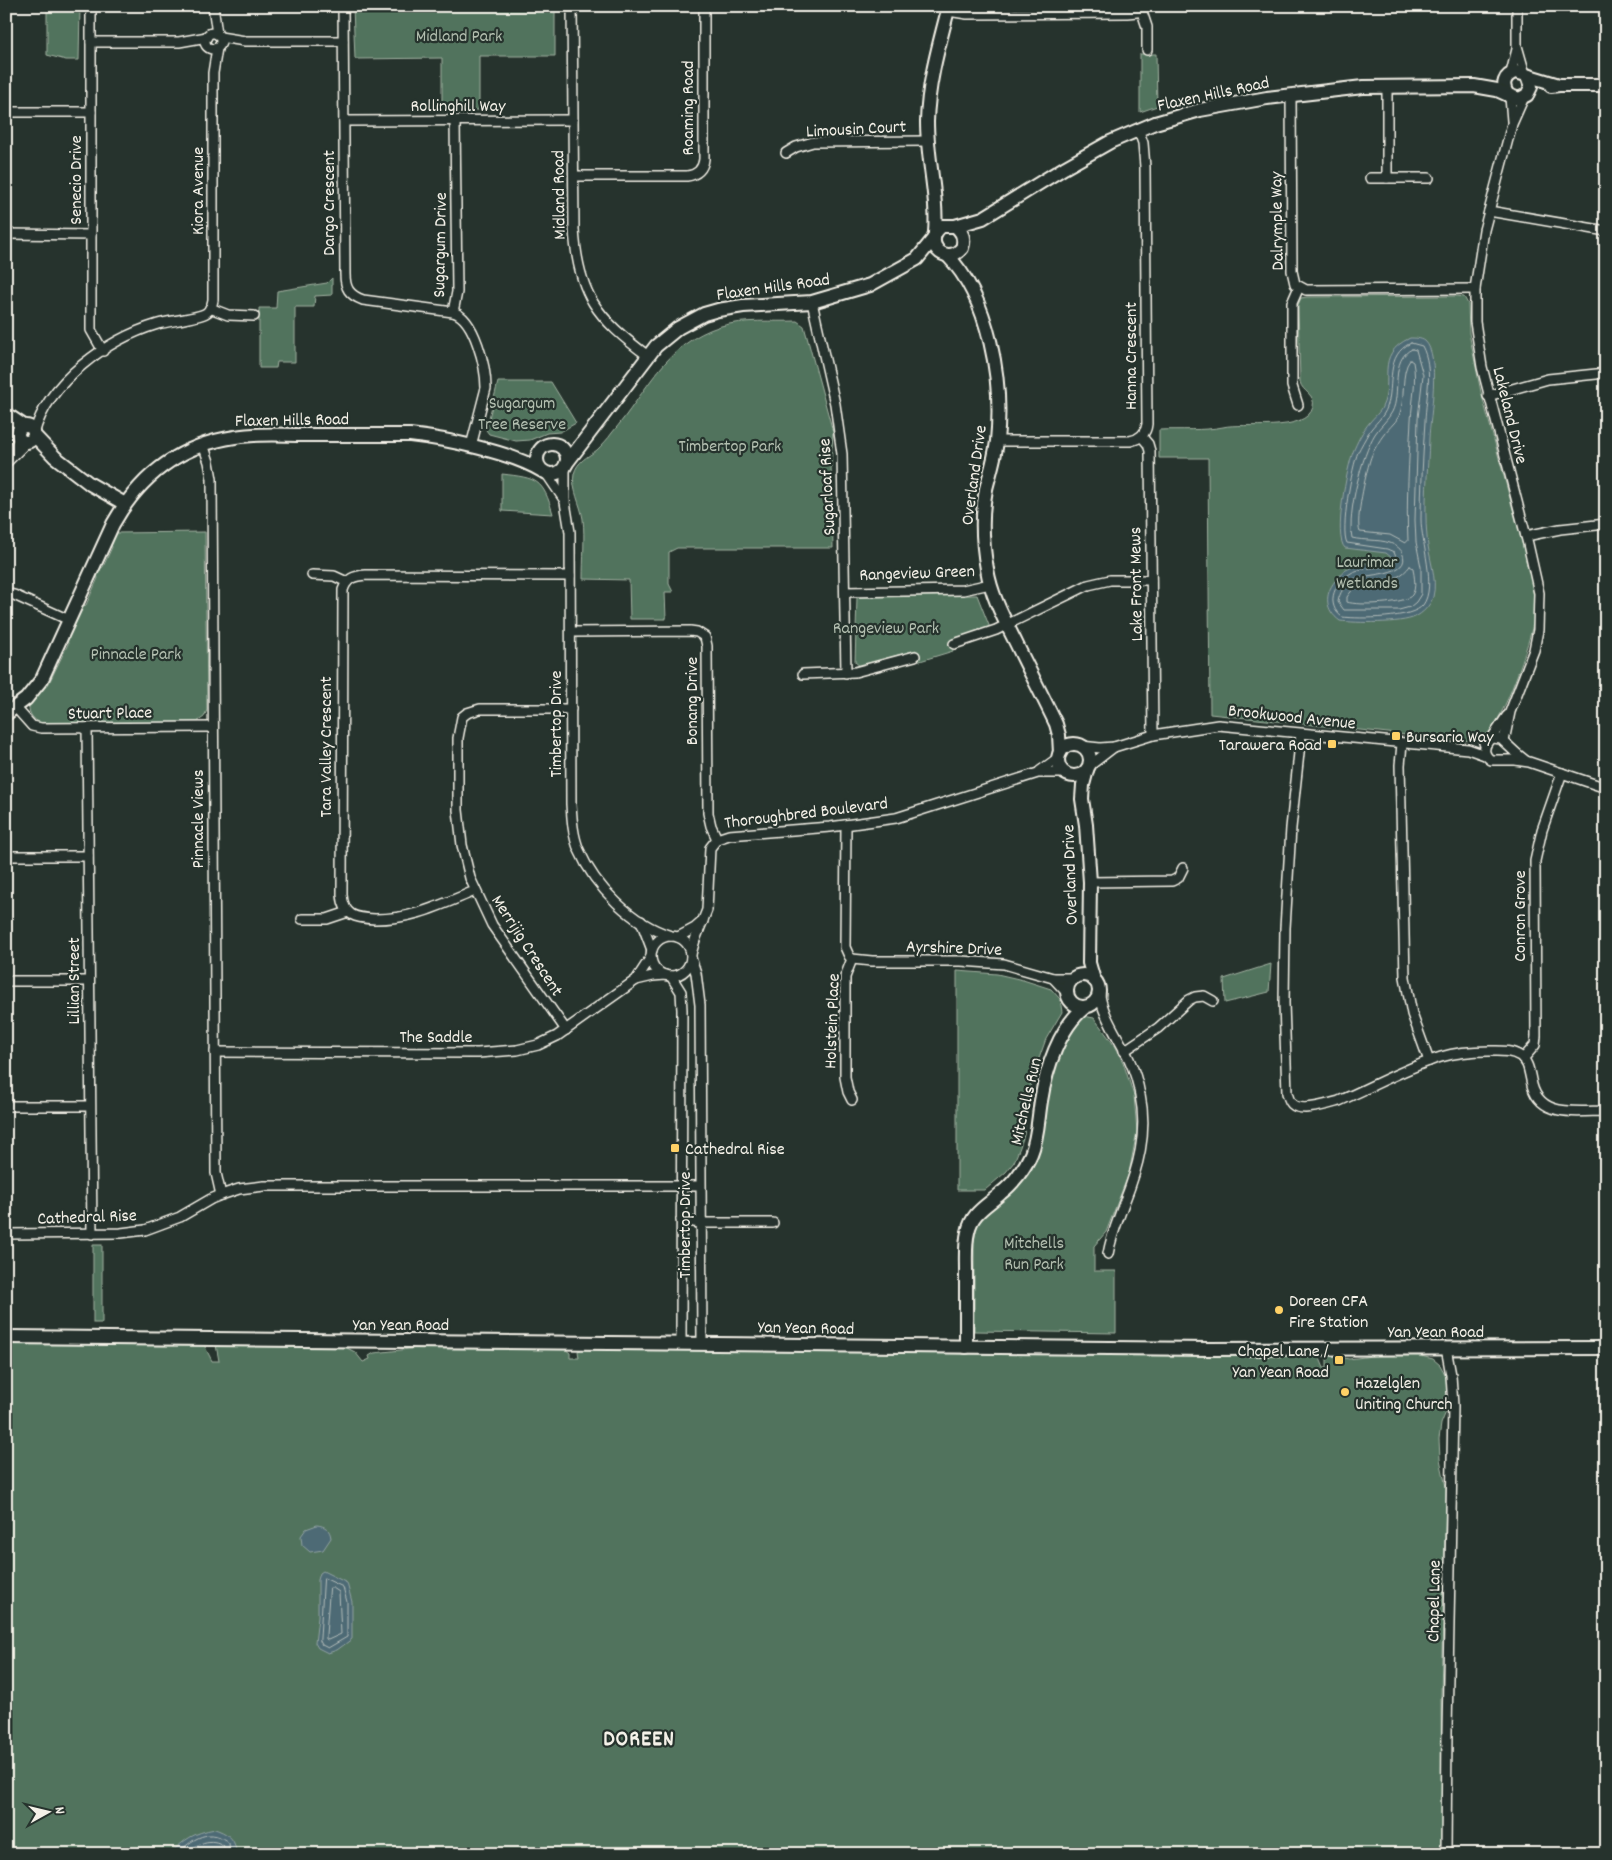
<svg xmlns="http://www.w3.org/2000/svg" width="1612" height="1860" viewBox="0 0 1612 1860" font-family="Dekko,sans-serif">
<rect width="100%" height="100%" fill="#26332d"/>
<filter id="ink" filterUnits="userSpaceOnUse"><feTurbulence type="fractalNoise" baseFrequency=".02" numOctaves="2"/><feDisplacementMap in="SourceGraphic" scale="10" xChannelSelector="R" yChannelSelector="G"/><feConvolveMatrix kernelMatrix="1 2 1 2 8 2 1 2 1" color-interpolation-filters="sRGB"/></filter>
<g filter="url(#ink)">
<!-- green -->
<g fill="#51735d" stroke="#a2b2a2">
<path d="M47,6l33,1 -1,53h-13l-19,-5z"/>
<path d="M353,6h202v50h-76v54l-37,1v-53l-87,1z"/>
<path d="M1140,54h16l1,52 -17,6z"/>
<path d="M332,278v17l-17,1 -1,11h-19v55h-18l-1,6h-17v-60h17l1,-17 50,-8z"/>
<path d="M1457,296l7,1 4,7 1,29 12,59 49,180c3,15 5,30 4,46 -3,22 -31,105 -48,117 -7,4 -15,5 -23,6l-253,-27 -2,-256h-49v-28c21,-1 44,1 64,-3 20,-5 83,7 90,-20 3,-13 -11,-15 -13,-25l-2,-77 3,-7 6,-1z"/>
<path d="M797,321l7,5 29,106 -2,33 2,83h-156l-8,4v32l4,8h-8l1,27h-36l-1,-39 -46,-1c0,-19 2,-41 0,-60 -2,-14 -12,-31 -9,-45 3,-13 14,-17 23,-24 5,-5 11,-11 15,-17 35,-41 53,-90 109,-107 24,-7 51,-4 76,-5z"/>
<path d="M498,382h53l25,41 -16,9 -13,1 -17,7 -14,1 -27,-7 -3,-4z"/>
<path d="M502,474c35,4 41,5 51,40l-51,-3z"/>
<path d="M205,532l2,178 -3,7 -7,5 -152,2c-10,-2 -17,-9 -16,-19l13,-18 6,-2 20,-41 -1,-6 14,-31 5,-2 12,-27 -2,-4 3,-5 4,-2 9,-20 -2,-4 5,-10z"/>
<path d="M977,595l13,33 -7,4 -32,8 2,11 -33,10 -4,-11 -56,16 -5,-4 2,-65z"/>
<path d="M1271,964l-2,28 -44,11 -1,-24z"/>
<path d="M957,971l40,3 26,6 28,9 9,10 2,13 -16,27 -14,39 -4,18 -4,39 -4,12 -6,15 -8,10 -21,18h-28z"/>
<path d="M1078,1015l16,3 18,24 11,20 11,34 3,35 -8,42 -23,59 -12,14v25h22v62l-142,-2v-89l3,-18 5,-10 31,-23 31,-88 13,-44z"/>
<rect x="93" y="1245" width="9" height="78"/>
<path d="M6,1343l198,2 8,16h7l-3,-16 127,1 12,6 8,10 7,-3 -1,-3 5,-3 54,-6 137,2 5,4v5h9l-1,-7 7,-3 387,6 340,-1 7,3 5,12h3v-10l3,-3 19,4 31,-4 33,-1 20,5 7,6 5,9 2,11 1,22 -7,17 -2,15 1,20 6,28 -5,207 1,160h-1436z"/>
</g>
<!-- water -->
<g fill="#4e6b74" stroke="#90a1a2">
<path d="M1410,338c5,0 11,0 15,3 16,14 5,77 4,97 -1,33 -5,66 -2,99 1,19 11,41 6,60 -3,9 -10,16 -18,20 -14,7 -59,6 -75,4 -15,-11 -16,-26 -5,-40 4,-3 7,-9 11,-11 12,-7 29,-7 42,-9l4,-3 -6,-5 -41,-5c-12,-11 2,-80 8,-96 4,-10 10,-22 17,-30 4,-5 10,-10 12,-15 13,-26 -9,-52 28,-69z"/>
<path d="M317,1525c8,1 13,4 14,13l-8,12 -13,2 -8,-7 -1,-9 5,-7z"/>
<path d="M323,1571l24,12 5,19v37l-15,11 -9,3 -10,-5 -3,-5 3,-26v-37l2,-7z"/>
<path d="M215,1829c11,4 19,8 21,21l-2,4h-64c15,-15 23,-21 45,-25z"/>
</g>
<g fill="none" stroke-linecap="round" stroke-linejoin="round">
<!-- shore -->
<g stroke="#b2bbba" stroke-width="1">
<path d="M1411,343l11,3c12,23 4,49 3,75 -2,32 -4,66 -4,98 0,24 16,67 2,86 -11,14 -63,14 -81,12 -16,-12 -9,-32 6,-42 10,-8 29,-7 42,-9l4,-2 3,-4 -3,-8 -7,-3 -40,-6c-7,-13 5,-76 11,-91 3,-6 7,-13 11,-20 5,-8 15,-15 18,-25 8,-22 -3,-52 24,-64z"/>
<path d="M1412,349l4,1 7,25 -5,43 -3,102 1,22 5,25v27l-5,8 -6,5 -11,3h-55l-6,-8c1,-8 7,-18 14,-22 11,-7 62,-3 50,-28 -2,-4 -7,-7 -12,-9 -12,-4 -26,-2 -38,-5 -5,-25 10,-83 23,-104 5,-8 13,-14 17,-22 10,-19 -3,-52 20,-63z"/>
<path d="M1410,360l3,2c4,19 -1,38 -2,58 -2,40 -5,81 -3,121l-3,2 -15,-8 -30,-3c-5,-12 6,-58 10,-72 2,-7 8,-17 12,-23 5,-8 13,-13 17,-21 7,-16 1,-44 11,-56z"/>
<path d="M1410,566l3,2c1,8 4,20 -1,27 -6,9 -54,11 -65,7v-5c3,-4 6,-9 11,-11 20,-10 36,1 52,-20z"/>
<path d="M324,1578l19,9 4,15v35l-19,11 -6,-3 -2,-4z"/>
<path d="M330,1588h3l6,4 2,42 -13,6 -2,-1v-4z"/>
<path d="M177,1854c15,-15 33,-28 52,-11l1,11"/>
<path d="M186,1854c10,-10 25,-18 38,-8l-1,8"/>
</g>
<defs>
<g id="street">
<path d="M91,6v324l12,21"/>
<path d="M213,6l4,28"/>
<path d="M343,6l2,268c0,14 4,21 18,26l90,12"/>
<path d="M572,6l2,223c4,66 23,89 74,127"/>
<path d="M1517,6v40l8,28"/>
<path d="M1141,9l6,18v23"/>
<path d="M948,11l19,3 160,-1 10,-1 5,-6"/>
<circle cx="213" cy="41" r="8"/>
<path d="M220,37l25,4h98"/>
<path d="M91,42h88l28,-5"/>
<path d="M1511,73l6,-24"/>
<path d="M1387,86v92"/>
<path d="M1291,95l1,176 3,13 11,6 169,-1"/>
<path d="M1510,97l2,24"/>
<path d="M6,112h85"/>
<path d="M344,121l229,-1"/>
<path d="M455,121l2,171 -4,20c22,6 33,56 33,76l-15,58"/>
<path d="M786,153l10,-6 17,-5 115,-1"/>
<path d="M574,176h113c10,-1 16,-7 17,-17v-153"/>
<path d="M1370,178h59"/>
<path d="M1489,211l117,20"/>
<path d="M6,234l85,1"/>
<path d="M812,302l23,102 7,50 4,219"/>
<path d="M210,308l18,7 26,1"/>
<path d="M1488,396l60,-17 58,-6"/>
<path d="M1298,405l-6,-19v-83l7,-16"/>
<path d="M34,434c14,-53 74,-95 124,-110 11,-3 40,-6 48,-11 5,-3 6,-8 7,-13v-227l4,-25"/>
<path d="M1142,437l6,7 2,7 3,284"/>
<path d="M997,441h133c10,-2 16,-7 17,-17l-2,-257 -2,-24 -5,-14"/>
<path d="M203,444l6,18 3,17 4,694 5,22"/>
<path d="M9,459l10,-21"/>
<path d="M6,463l21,-21"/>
<path d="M565,468v34l5,30 1,272c1,16 2,32 8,46 16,37 53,74 92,86"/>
<path d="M546,473l19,28"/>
<path d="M1526,536l34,-7 46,-5"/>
<path d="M312,575l22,1 13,6"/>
<path d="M845,592l118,-2 27,-6"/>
<path d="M6,593l8,2 55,25"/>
<path d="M571,632l119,-1 7,1 8,5 2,9 1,167 3,13 6,13"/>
<path d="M954,644l42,-14 92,-45 22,-5h41"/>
<path d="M803,674l52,-2 60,-16"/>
<path d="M16,708l16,18 9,2 171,-1"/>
<path d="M87,728l5,506"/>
<path d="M1301,734l-10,94 -6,100 -1,75 3,90c1,3 2,8 5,11 9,9 36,0 47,-3 33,-14 68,-34 102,-44 16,-5 33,-6 49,-6 10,0 21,-1 30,5 8,5 9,15 11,24 6,39 45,31 75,31"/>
<path d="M1492,738l15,-22"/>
<path d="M1489,740c-6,7 -6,15 2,20h24l14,2 77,26"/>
<path d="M1504,741l6,-29 24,-62 4,-20 1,-37 -11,-49 -46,-177 -7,-45v-33l9,-59 28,-106 12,-27"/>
<path d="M1484,743l8,-5 9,1 15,14 10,8"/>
<path d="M1402,744l-2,21 5,212 7,37 17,47"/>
<path d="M1081,746l19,2 14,-1 39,-12 65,-10 250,24 17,6"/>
<path d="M1088,767l26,-20"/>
<path d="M1040,771l18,-13"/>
<path d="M846,825l-1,122 4,9 3,3 -7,18v100l3,15 4,8"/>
<path d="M6,856h82"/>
<path d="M1090,882l82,-1 6,-3 5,-10"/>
<path d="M475,891c-35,14 -61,28 -100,28 -20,-1 -31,-3 -33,-24l1,-305c4,-12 11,-14 23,-15l204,1"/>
<path d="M302,919h25l21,-7"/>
<path d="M641,921l11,29"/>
<circle cx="671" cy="956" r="20"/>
<path d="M678,937l17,-9 8,-7"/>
<path d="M691,954l4,-14 12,-30 3,-62 7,-9 12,-4 101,-8 66,-9 142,-45h25"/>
<path d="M691,958l5,15 4,32 2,338"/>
<path d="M852,959l20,2h89l43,3 49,14 14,15"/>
<path d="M671,976l10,16 1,18 -1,333"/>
<path d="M1053,978h21"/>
<path d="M636,980l17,-4 12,-1"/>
<path d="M6,981h83"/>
<path d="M1099,990c3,26 19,46 30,69 5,11 9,24 11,36 8,38 -2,73 -16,108 -6,17 -13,33 -16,51"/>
<path d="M566,1030l-74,-105 -22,-47 -8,-33 -4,-35v-72l4,-21 5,-4 13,-4h91"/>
<path d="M1124,1051l34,-23 31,-28 6,-3 9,-1 9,5"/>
<path d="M215,1052l263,1 39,-3 21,-5 19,-9 79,-56 15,-23"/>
<path d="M1523,1059l12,-14 1,-9 -1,-175 7,-31 20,-57"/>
<path d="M6,1106h84"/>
<path d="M681,1220l19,3h73"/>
<path d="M6,1234l115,-1 24,-3 35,-13 31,-18 10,-4 18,-6 25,-3h436"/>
<path d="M1446,1348l5,27 2,31 -6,326 -1,122"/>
</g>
<g id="secondary">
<path d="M1527,75l4,12 -4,8 -8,4 -11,-4c-7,-10 -4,-20 8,-23l43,13"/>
<path d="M1551,86l8,-1h47"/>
<path d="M955,226c8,6 10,13 7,22 -17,20 -41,-7 -20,-22h13l28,-8 81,-50 46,-26 45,-19 45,-13 67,-12 96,-11 111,-1 23,4 11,5"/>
<path d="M935,233c3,-38 -8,-73 -8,-111 1,-40 12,-77 22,-116"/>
<path d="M947,255c43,44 56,127 50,186 -2,17 -7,32 -11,48 -5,27 -4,53 1,80 4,26 17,50 29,74 13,27 27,54 40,81l3,11 1,18"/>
<path d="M6,414l18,12"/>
<circle cx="26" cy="434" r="8"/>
<path d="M34,435l21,22 35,27 35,20"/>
<circle cx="552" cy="459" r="15"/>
<path d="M566,464l90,-118 22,-18 26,-14 14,-4 25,-4 69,-4 58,-17 47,-26 17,-21"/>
<path d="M6,714l20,-15 16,-20 71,-155c27,-48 67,-79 122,-87 22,-4 46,-2 68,-2 36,0 71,0 107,0 36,4 101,17 132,36"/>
<circle cx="1074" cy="760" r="16"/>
<path d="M1087,770l-4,15 -1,14 4,26 4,57 -1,81 5,17"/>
<circle cx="1083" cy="991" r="16"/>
<path d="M6,1337l1203,12 397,-1"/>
<path d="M966,1347c0,-26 0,-51 0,-77 0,-12 -1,-26 2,-38 4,-20 19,-26 33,-39 12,-9 24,-25 30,-39 7,-17 7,-35 10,-53 5,-32 18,-73 44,-94"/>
</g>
</defs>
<!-- street casing -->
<use href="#street" stroke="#f4f1e8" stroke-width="12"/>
<!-- secondary casing -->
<use href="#secondary" stroke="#f4f1e8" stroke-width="16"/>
<!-- street -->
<use href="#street" stroke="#26332d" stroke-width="9"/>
<!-- secondary -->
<use href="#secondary" stroke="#26332d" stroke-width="12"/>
</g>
</g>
<!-- markers -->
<g fill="#ffd166" stroke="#26332d" stroke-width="2">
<rect x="1391" y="731" width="10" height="10" rx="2.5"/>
<rect x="1327" y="739" width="10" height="10" rx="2.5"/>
<rect x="670" y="1143" width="10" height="10" rx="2.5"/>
<circle cx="1279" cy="1310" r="5"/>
<rect x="1334" y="1355" width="10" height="10" rx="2.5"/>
<circle cx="1345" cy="1392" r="5"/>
</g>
<g text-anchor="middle" stroke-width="4.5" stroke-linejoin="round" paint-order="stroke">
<!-- park labels -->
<g font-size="18" fill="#b3bfb0" stroke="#26332d">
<text x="459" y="41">Midland Park</text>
<text x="522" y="408">Sugargum<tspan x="522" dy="21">Tree Reserve</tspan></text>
<text x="730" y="451">Timbertop Park</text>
<text x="1367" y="567">Laurimar<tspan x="1367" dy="21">Wetlands</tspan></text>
<text x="886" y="633">Rangeview Park</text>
<text x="136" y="659">Pinnacle Park</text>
<text x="1034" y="1248">Mitchells<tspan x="1034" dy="21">Run Park</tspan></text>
</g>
<!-- street labels -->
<g font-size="18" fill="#f4f1e8" stroke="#26332d">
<text transform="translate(1213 93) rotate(-12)" y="6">Flaxen Hills Road</text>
<text x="458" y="111">Rollinghill Way</text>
<text transform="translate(687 108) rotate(-90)" y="6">Roaming Road</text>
<text transform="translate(856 128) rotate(-3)" y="6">Limousin Court</text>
<text transform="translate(75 180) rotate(-90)" y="6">Senecio Drive</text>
<text transform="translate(197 191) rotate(-90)" y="6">Kiora Avenue</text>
<text transform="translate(558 195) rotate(-91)" y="6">Midland Road</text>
<text transform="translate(328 203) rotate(-90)" y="6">Dargo Crescent</text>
<text transform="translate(1276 221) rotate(-91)" y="6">Dalrymple Way</text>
<text transform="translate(439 245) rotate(-89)" y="6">Sugargum Drive</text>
<text transform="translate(773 286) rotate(-8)" y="6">Flaxen Hills Road</text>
<text transform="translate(1130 356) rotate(-90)" y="6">Hanna Crescent</text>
<text transform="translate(1511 415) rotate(76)" y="6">Lakeland Drive</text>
<text transform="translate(292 419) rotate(-1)" y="6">Flaxen Hills Road</text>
<text transform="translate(973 475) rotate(-82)" y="6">Overland Drive</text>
<text transform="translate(826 487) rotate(-93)" y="6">Sugarloaf Rise</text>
<text transform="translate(917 572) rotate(-2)" y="6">Rangeview Green</text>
<text transform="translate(1135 584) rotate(-91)" y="6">Lake Front Mews</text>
<text transform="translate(691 701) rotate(-90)" y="6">Bonang Drive</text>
<text transform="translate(110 712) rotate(-1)" y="6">Stuart Place</text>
<text transform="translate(1292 716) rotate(6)" y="6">Brookwood Avenue</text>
<text transform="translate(555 724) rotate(-90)" y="6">Timbertop Drive</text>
<text transform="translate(325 747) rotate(-90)" y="6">Tara Valley Crescent</text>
<text transform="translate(806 812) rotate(-7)" y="6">Thoroughbred Boulevard</text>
<text transform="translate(197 819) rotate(-90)" y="6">Pinnacle Views</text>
<text transform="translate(1069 875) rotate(-92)" y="6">Overland Drive</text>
<text transform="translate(1519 916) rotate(-90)" y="6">Conron Grove</text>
<text transform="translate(528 945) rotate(57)" y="6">Merrijig Crescent</text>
<text transform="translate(954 947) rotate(2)" y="6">Ayrshire Drive</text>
<text transform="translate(73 981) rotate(-90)" y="6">Lillian Street</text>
<text transform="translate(831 1021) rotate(-88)" y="6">Holstein Place</text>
<text x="436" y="1042">The Saddle</text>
<text transform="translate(1025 1101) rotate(-77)" y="6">Mitchells Run</text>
<text transform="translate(87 1216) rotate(-2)" y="6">Cathedral Rise</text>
<text transform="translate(684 1225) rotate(-90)" y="6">Timbertop Drive</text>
<text x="401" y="1330">Yan Yean Road</text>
<text transform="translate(806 1327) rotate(1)" y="6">Yan Yean Road</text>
<text x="1436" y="1337">Yan Yean Road</text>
<text transform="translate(1433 1601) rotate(-89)" y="6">Chapel Lane</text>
</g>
<!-- poi labels -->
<g font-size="18" fill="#f4f1e8" stroke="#26332d" text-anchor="start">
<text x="1406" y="742">Bursaria Way</text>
<text x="1322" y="750" text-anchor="end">Tarawera Road</text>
<text x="685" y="1154">Cathedral Rise</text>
<text x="1289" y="1306">Doreen CFA<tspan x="1289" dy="21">Fire Station</tspan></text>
<text x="1329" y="1356" text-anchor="end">Chapel Lane /<tspan x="1329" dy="21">Yan Yean Road</tspan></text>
<text x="1355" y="1388">Hazelglen<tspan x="1355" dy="21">Uniting Church</tspan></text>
</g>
<!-- district labels -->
<g font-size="22" font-weight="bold" letter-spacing="1" fill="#f4f1e8" stroke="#26332d">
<text x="639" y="1745">DOREEN</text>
</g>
</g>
<!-- margin -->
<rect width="1612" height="1860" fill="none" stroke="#26332d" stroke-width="25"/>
<rect x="12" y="12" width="1587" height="1835" fill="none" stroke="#f4f1e8" stroke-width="2" filter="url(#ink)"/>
<!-- north arrow -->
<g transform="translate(48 1812) rotate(82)" stroke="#26332d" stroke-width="4" paint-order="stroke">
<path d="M0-4L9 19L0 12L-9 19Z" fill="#f4f1e8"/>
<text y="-8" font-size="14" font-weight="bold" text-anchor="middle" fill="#f4f1e8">N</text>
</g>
</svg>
